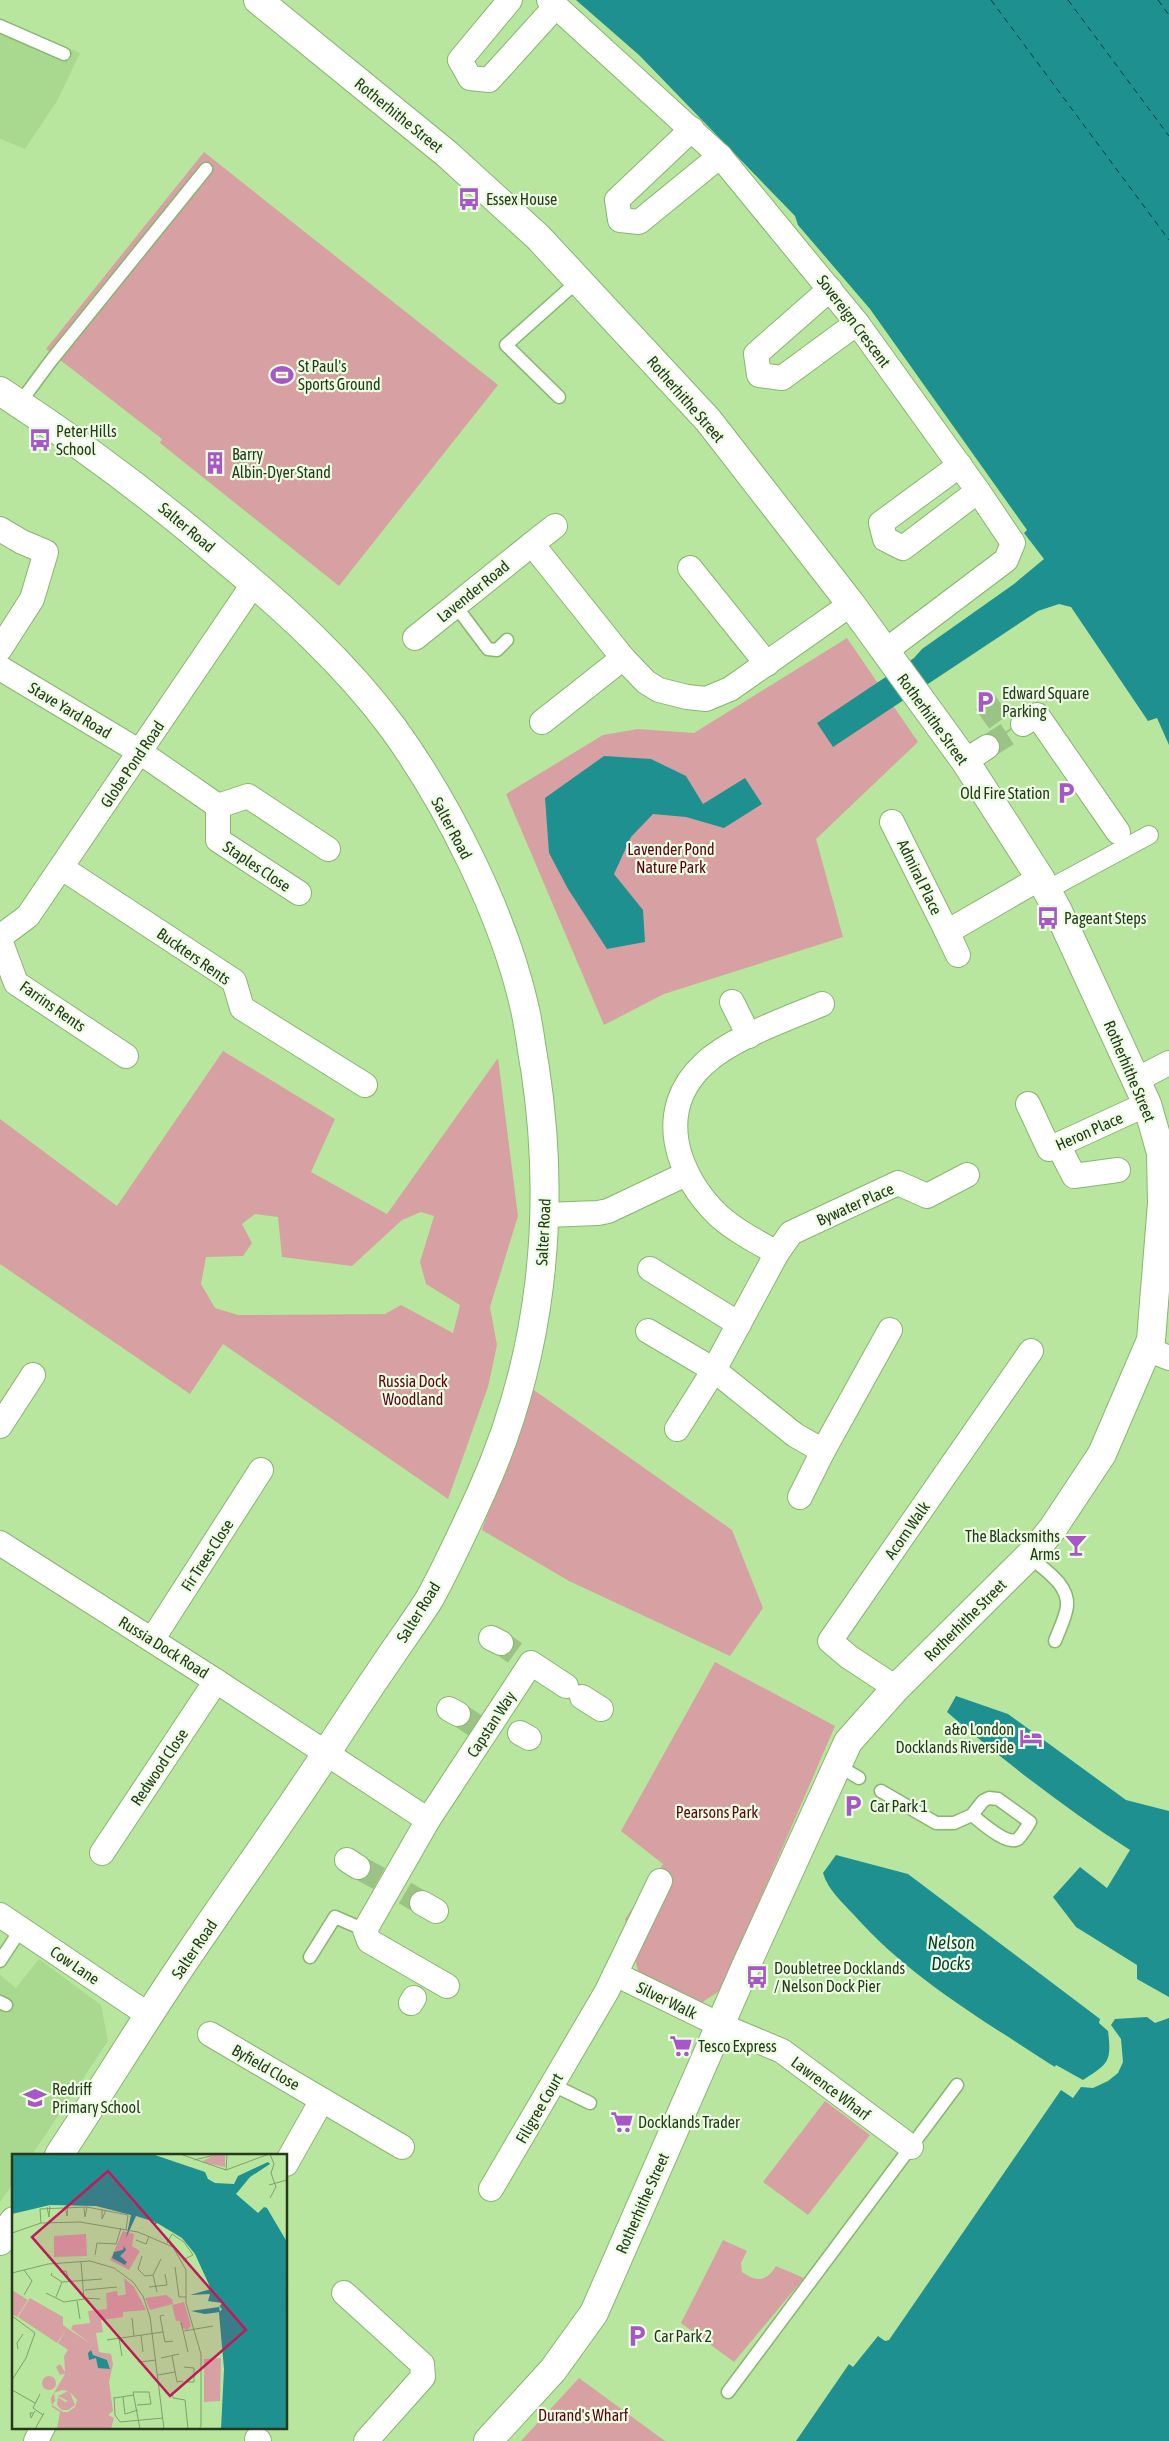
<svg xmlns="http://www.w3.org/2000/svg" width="1169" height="2441" viewBox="0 0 1169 2441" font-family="'Asap Condensed',sans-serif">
<rect width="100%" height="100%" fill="#b8e69f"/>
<!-- built -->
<g fill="#a9d98e">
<path d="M0,19l80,34 -23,48 -32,48 -25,-10z"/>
<path d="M39,1959l62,46 7,36 -76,114h-18v27l-14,20v-227l16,13z"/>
</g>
<!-- green -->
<g fill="#d7a1a3" fill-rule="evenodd">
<path d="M204,152l294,233 -159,201 -179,-143 2,-4 -116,-90z"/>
<path d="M847,638l71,104 -102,97 27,98 -179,57 -60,31 -98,-231 97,-59 35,-6 56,4z"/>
<path d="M223,1051l112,68 -24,53 76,42 111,-156 20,158 -28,91 7,38 -9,42 -40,112 -225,-155 -33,50 -190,-130v-145l117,87zM421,1212l13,4 -14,46 6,22 34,21 -7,28 -52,-28 -16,9 -147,1 -23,-7 -14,-24 5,-27 37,-1 9,-13 -10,-19 13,-10 23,3 4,40 70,9 50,-46z"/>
<path d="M531,1388l201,142 31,78 -33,48 -161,-75 -87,-51z"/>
<path d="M715,1662l120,64 -114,264 -20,13 -45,-15 -18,-17 -13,-52 38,-55 -42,-33z"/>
<path d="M825,2101l45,34 -62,80 -45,-33z"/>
<path d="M723,2240l24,11 -6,12 1,9c15,11 25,9 34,-6l28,12 -70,84 -53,-39z"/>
<path d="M579,2378l86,63h-144z"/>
</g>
<!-- water -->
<g fill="#1f9090">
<path d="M576,0h593v745l-12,-27 -9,3 -77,-114 -12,-3 -21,7 -205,136 -16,-24 97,-65 8,-9 92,-65 30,-25 -20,-26 3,-3 -157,-221 -72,-84 -3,-9 -156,-161z"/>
<path d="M604,756l47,3 35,17 17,28 42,-26 17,26 -38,24 -38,-11 -33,-3 -22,23 -17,37 29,36 2,32 -38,7 -39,-60 -19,-36 -4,-55z"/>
<path d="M956,1696l52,18 118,86 43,11v186l-32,-18v-14l-61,-38 -23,-30 27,-30 27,21 23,-38c-64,-41 -125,-88 -183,-138z"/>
<path d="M836,1855l72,19 192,145 -1,4 9,8c4,31 0,33 -25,49l-27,-15 -1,2 -5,-3c-70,-46 -140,-86 -196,-149 -12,-13 -26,-25 -31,-42z"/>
<path d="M1147,2017l8,6 14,-5v423h-373l53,-77 4,3 25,-31 7,5 4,-1 172,-250 12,8 8,-11 12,1 15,-7 10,-8 5,-11 -2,-23 -10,-14 4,-6z"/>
</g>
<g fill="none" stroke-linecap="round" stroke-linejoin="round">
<!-- ferry -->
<g stroke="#083a3a" stroke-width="1" stroke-dasharray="6 5" stroke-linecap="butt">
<path d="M991,0l178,240"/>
<path d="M1068,0l101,136"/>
<path d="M1158,0l11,15"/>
</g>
<!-- minor-tunnel -->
<g stroke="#9bc385" stroke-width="24" stroke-dasharray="24 12" stroke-linecap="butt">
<path d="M985,702l22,31"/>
<path d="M987,747l36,-23"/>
<path d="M501,1643l14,10"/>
<path d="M458,1714l18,12"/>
<path d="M358,1867l22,12"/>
<path d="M405,1893l17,10"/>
</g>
<defs>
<g id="service">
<path d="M0,26l64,28"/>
<path d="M559,397l-53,-52 73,-65"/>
<path d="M19,404l31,-42 156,-193"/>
<path d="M455,605l33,44 9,1 10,-10"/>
<path d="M1029,1556c14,13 40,28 38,50 -1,11 -8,24 -12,35"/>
<path d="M837,1765l22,13"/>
<path d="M881,1791l55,32h18l18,-8 11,-14 6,-3 9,1 32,23c-3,5 -8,13 -12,17 -11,7 -37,-17 -46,-24"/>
<path d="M310,1957l25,-40 30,13"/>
<path d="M0,1961l21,-32"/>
<path d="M0,2002l6,3"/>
<path d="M553,2085l37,18"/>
<path d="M728,2392l229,-307"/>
</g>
<path id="pedestrian" d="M1047,890l102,-55"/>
<g id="minor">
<path d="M510,0l-50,60 10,18 19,2 67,-74"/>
<path d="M549,0l171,156 137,167 121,168 35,52 -7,17 -122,92"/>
<path d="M692,129l-75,71 3,20 19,2 81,-66"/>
<path d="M830,289l-74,65 3,21 23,3 75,-55"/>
<path d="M960,465l-79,58 4,16 18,9 75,-57"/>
<path d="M0,529l22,13 24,10 -14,47 -32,50"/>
<path d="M532,544l23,-18"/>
<path d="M690,568l77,96"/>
<path d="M415,638l117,-94 91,114 23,24 13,8 28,7 19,2 24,-10 121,-85"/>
<path d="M0,668l140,84 78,54v34l81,53"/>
<path d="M542,722l81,-64"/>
<path d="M1023,724l14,-9 81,117"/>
<path d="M965,761l22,-14"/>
<path d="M218,806l30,-10 80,53"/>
<path d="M892,822l55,110 93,-54"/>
<path d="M62,868l172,113 8,27 123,77"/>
<path d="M947,932l11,23"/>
<path d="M0,937l28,-21 226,-333"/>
<path d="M0,940l16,43 110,73"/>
<path d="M732,1002l17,34"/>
<path d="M822,1004c-35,15 -91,34 -118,60 -50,46 -28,111 15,152 17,15 38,26 58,37l14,-20 107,-50 29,13 40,-21"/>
<path d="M1136,1080l33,-17"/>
<path d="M1028,1104l21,45 98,-45"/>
<path d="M1058,1145l16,31 44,-6"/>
<path d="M546,1215l52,-2 10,-2 78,-37"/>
<path d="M650,1269l89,55"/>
<path d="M648,1331l66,39 81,65 28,16 67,-121"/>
<path d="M1147,1349l22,9"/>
<path d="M0,1426l33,-51"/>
<path d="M677,1429l37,-59 63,-117"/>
<path d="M800,1497l23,-46"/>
<path d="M0,1543l216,138 212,139"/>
<path d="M491,1638l10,5"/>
<path d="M152,1640l109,-170"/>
<path d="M896,1688l-47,-31 -19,-16 201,-290"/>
<path d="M582,1697l19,12"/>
<path d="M449,1709l9,5"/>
<path d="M520,1733l9,5"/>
<path d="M102,1853l114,-172"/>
<path d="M347,1860l11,7"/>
<path d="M422,1903l14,8"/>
<path d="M0,1915l150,101"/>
<path d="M615,1974l105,51 62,26 129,96"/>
<path d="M447,1986l-78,-45 -4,-11 63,-110 103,-157 35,23"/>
<path d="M411,2003l3,-5"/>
<path d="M210,2034l192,113"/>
<path d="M286,2164l36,-64"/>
<path d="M491,2189l116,-198 53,-110"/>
<path d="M344,2293l78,71 1,13 -57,64"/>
<path d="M257,2439l2,2"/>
<path d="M36,2441l7,-14"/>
</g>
<path id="tertiary" d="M258,0l189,154 91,83 170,183 143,184 114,157 75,117 18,33 89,193 14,49 1,50 -11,137 -49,114 -49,74 -17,21 -140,139 -48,54 -103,226 -151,345 -41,57 -65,71"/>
<g id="secondary">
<path d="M0,391c77,50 151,105 221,165 62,51 124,107 172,172 55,76 110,186 131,277 5,20 7,42 11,63 22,144 7,291 -54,425 -16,35 -33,72 -51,105 -13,21 -28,41 -42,62 -24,35 -47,70 -70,106 -41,62 -84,122 -126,184 -46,67 -88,137 -133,205"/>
<path d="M0,2241l14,-20"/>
</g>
</defs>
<!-- service casing -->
<use href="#service" stroke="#89b571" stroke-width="15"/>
<!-- pedestrian casing -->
<use href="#pedestrian" stroke="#89b571" stroke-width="20"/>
<!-- minor casing -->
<use href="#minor" stroke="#89b571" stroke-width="26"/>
<!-- tertiary casing -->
<use href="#tertiary" stroke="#89b571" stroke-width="30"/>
<!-- secondary casing -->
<use href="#secondary" stroke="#89b571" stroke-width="30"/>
<!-- service -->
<use href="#service" stroke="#fff" stroke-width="12"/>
<!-- pedestrian -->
<use href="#pedestrian" stroke="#fff" stroke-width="18"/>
<!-- minor -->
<use href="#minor" stroke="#fff" stroke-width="24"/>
<!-- tertiary -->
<use href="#tertiary" stroke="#fff" stroke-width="28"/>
<!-- secondary -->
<use href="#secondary" stroke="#fff" stroke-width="28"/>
</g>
<!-- icons -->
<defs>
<symbol id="bus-bare" viewBox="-9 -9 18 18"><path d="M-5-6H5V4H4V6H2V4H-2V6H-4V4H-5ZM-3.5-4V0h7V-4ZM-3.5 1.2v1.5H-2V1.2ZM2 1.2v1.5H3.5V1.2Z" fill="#a757c8" stroke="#ebfee1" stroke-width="2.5" paint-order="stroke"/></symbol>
<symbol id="stadium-bare" viewBox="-9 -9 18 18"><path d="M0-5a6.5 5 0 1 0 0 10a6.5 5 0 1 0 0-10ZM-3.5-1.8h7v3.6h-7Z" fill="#a757c8" stroke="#ebfee1" stroke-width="2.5" paint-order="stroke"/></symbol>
<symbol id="building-bare" viewBox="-9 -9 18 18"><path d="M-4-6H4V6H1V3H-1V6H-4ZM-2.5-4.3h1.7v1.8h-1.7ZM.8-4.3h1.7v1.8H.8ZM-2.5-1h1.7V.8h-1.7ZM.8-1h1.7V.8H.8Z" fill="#a757c8" stroke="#ebfee1" stroke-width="2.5" paint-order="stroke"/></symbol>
<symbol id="parking-bare" viewBox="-9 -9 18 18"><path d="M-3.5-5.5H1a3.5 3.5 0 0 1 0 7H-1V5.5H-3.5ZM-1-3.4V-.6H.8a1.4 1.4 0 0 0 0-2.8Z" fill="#a757c8" stroke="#ebfee1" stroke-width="2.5" paint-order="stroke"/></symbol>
<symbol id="bar-bare" viewBox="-9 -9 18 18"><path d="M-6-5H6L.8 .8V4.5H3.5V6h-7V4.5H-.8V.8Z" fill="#a757c8" stroke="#ebfee1" stroke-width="2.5" paint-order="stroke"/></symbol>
<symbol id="hotel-bare" viewBox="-9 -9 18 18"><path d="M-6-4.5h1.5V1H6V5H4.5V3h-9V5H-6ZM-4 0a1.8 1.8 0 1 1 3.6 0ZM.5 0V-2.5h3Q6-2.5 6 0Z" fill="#a757c8" stroke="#ebfee1" stroke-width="2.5" paint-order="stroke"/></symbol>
<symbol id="supermarket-bare" viewBox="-9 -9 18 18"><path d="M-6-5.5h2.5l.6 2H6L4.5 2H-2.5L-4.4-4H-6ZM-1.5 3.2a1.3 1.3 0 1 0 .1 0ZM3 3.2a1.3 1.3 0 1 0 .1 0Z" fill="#a757c8" stroke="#ebfee1" stroke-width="2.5" paint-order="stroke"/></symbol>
<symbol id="school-bare" viewBox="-9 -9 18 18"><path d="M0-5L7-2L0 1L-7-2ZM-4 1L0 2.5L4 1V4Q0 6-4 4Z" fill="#a757c8" stroke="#ebfee1" stroke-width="2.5" paint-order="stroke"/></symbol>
</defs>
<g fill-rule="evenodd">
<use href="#bus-bare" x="453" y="183" width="32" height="32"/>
<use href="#stadium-bare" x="266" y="359" width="32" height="32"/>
<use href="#bus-bare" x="24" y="424" width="32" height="32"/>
<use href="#building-bare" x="199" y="447" width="32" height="32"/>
<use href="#parking-bare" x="969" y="686" width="32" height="32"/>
<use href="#parking-bare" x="1050" y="777" width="32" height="32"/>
<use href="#bus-bare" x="1032" y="902" width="32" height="32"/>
<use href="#bar-bare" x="1060" y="1529" width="32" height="32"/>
<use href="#hotel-bare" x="1015" y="1722" width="32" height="32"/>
<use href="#parking-bare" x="837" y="1790" width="32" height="32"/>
<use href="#bus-bare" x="741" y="1961" width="32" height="32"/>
<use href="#supermarket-bare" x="665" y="2030" width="32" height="32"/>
<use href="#school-bare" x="19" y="2082" width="32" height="32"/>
<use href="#supermarket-bare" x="606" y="2106" width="32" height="32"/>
<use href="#parking-bare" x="621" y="2320" width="32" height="32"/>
</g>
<g text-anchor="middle" stroke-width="4.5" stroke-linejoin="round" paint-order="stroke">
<!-- street labels -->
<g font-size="16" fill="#27391d" stroke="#ebfee1">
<text transform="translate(399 115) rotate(39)" y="6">Rotherhithe Street</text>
<text transform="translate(854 321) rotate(53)" y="6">Sovereign Crescent</text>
<text transform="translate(686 399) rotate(49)" y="6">Rotherhithe Street</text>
<text transform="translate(187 527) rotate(40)" y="6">Salter Road</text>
<text transform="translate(473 591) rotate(-39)" y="6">Lavender Road</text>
<text transform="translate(70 710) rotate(31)" y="6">Stave Yard Road</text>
<text transform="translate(933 719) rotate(54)" y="6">Rotherhithe Street</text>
<text transform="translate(132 764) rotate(-56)" y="6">Globe Pond Road</text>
<text transform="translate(452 828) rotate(62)" y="6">Salter Road</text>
<text transform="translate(257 866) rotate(34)" y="6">Staples Close</text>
<text transform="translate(920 877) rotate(64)" y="6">Admiral Place</text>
<text transform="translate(194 956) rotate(35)" y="6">Buckters Rents</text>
<text transform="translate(53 1006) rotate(35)" y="6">Farrins Rents</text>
<text transform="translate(1130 1071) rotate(67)" y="6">Rotherhithe Street</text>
<text transform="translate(1089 1131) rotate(-24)" y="6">Heron Place</text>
<text transform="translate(855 1204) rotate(-24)" y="6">Bywater Place</text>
<text transform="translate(543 1232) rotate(-87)" y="6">Salter Road</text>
<text transform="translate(907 1530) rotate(-55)" y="6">Acorn Walk</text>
<text transform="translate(207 1555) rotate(-57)" y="6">Fir Trees Close</text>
<text transform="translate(418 1612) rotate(-58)" y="6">Salter Road</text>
<text transform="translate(965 1620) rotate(-45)" y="6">Rotherhithe Street</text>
<text transform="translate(164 1647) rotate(32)" y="6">Russia Dock Road</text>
<text transform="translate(491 1724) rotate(-57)" y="6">Capstan Way</text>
<text transform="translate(159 1767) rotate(-56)" y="6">Redwood Close</text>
<text transform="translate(194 1949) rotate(-56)" y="6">Salter Road</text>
<text transform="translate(75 1965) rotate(34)" y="6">Cow Lane</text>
<text transform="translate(667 2000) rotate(26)" y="6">Silver Walk</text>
<text transform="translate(266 2067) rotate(30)" y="6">Byfield Close</text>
<text transform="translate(831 2088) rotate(37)" y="6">Lawrence Wharf</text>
<text transform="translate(539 2108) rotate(-60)" y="6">Filigree Court</text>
<text transform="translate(642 2203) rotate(-66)" y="6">Rotherhithe Street</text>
</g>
<!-- poi labels -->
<g font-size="16" fill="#27391d" stroke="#ebfee1" text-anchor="start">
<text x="486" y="205">Essex House</text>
<text x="298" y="372">St Paul's<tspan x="298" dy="18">Sports Ground</tspan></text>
<text x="56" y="437">Peter Hills<tspan x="56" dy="18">School</tspan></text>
<text x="232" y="460">Barry<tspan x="232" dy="18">Albin-Dyer Stand</tspan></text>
<text x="1002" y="699">Edward Square<tspan x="1002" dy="18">Parking</tspan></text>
<text x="1050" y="799" text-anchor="end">Old Fire Station</text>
<text x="1064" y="924">Pageant Steps</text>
<text x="1060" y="1542" text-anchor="end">The Blacksmiths<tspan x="1060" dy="18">Arms</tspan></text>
<text x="1014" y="1735" text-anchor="end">a&amp;o London<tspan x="1014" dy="18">Docklands Riverside</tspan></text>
<text x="870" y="1812">Car Park 1</text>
<text x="774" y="1974">Doubletree Docklands<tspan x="774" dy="18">/ Nelson Dock Pier</tspan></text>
<text x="698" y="2052">Tesco Express</text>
<text x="52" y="2095">Redriff<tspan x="52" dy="18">Primary School</tspan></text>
<text x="638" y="2128">Docklands Trader</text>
<text x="654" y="2342">Car Park 2</text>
</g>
<!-- park labels -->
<g font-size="16" fill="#5e001a" stroke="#ebfee1">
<text x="671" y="855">Lavender Pond<tspan x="671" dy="18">Nature Park</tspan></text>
<text x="413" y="1387">Russia Dock<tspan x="413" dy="18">Woodland</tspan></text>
<text x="717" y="1818">Pearsons Park</text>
<text x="583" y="2421">Durand's Wharf</text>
</g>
<!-- water labels -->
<g font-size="18" font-style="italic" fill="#083a3a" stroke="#ebfee1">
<text x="951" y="1949">Nelson<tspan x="951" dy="21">Docks</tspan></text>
</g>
</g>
<!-- overview -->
<g transform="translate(12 2154)">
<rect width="275" height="275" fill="#b8e69f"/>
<path d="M199,0h14v13l-24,-5 10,-5zM111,77l11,3 -2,12 8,5 -11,19 -19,-10zM74,80l1,22 -33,1v-21zM112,124l10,9 12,23 -23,2v5l-22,3 2,12 -7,1 3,19 12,2 2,10 -4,18 4,29 -5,4 6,3 -3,11h-54l3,-17 -8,-5 -1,-9 14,-24 -5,1 -4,-8 4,-3 5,8 -1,-16 4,-6 -10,-7 9,-15 24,16 -20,-15 2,-4 17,-2 -2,-12 19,-2 -1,-16 11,-2 1,5 8,-2zM50,236l6,1 -10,5 10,5 -3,1 -7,-5 -1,8 5,5h6l7,-5 -5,-13 7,8 -2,7 -7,5h-5l-11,-7 3,-4 -1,-8zM0,136l16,10 -11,17 -5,-3zM154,141l6,4 1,5 -23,6 -5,-12zM18,144l33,19v8l4,3 -10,15 -39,-26zM172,148l7,24 -4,4 -6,-3 -1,-6h-4l-4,-16zM209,204l-1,43 -16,1v-43zM30 229a7 7 0 1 1 14 0a7 7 0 1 1-14 0Z" fill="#d7a1a3" fill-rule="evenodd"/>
<path d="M0,0h140l53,18 3,7 7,4 19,1 4,-8 30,-14 2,2 -20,13 -14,17 22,19 6,-6 3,1 20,34v187h-66l3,-60 -5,-56 3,-4 -3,-3 1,6 -15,2 -14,-3 28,-4 3,-4 -14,-2 2,-7 -20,1 21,-6 -16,-35 -13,-16 -25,-15 -3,2 1,-3 -19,-6 -10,22 5,-23 -35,-9 -46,-1 -38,9zM112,92l2,4 -6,6 7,6 -2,3 -13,-7 2,-6 9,-2zM79,196l2,5 14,5 3,9 -12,-1 -2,-10 -7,2 -1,-7z" fill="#1f9090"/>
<path fill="none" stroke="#1f9090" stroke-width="2.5" d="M0,9l61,-6 61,15 59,23 43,28 28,38 5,168M0,15l60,-5 60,13 59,23 41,27 26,38 29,10M0,22l59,-6 59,13 58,23 41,25 24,37 5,161M0,28l58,-6 58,12 57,23 39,24 23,37 38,3M228,138l47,-16M256,237l19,-104M250,275l5,-29"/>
<path fill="none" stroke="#7ea16b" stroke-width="1" d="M168,0l46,16 43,-16M258,0l4,10 -3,9 5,14 -6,11M182,6l17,-4M214,16l1,-16M257,31l18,-5M53,52l2,10 1,-10M35,53l2,10 1,-11M72,53l1,10 2,-10M90,55v10l4,-9M29,69l-1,-14 47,-2 41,8 -2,15M0,79l29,-10 39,-1 58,10 35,15 13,23v33l15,51v72l-2,3M124,86l10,4 3,-8M155,89l5,-9 12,8 9,13 -10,5M83,101l2,-12 19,1 5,-16M130,102l-4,13 7,7 8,-1 8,-16M163,113l4,30h7M48,118l6,-1 3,10M0,119l36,-9 42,-3 24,7 19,14 10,14 7,21 14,112M40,119l-1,2 11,7 -6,15M141,121l4,17M50,128l40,-3M137,133l18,-2 -2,-11M73,136l32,-3M34,139l18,9 20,-3 -3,-37M12,141l8,-14 -8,-11M73,144l15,1M65,147l3,18M152,161l-4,1 5,26 8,-1M0,162l23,17 -9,25 -14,22M120,164l2,18M169,168l7,30M172,177l29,-5M129,181l2,17M107,184l3,18M95,186l56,-8M6,195l-1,-6 6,-9M160,202l5,26 6,-1M149,204l18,-4M128,208l16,-2M172,213l10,1v14h-7M146,221l17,-3M0,236l23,13M160,238l1,6 12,2 3,29M28,240l-7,14 10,7M102,243l1,18 5,7 43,-4M111,243l2,17 13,-4M102,244l20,-3M125,251l14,-1 -2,-12h-16l7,37M21,259h-3l1,5 4,-7M23,275l9,-16"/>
<path fill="#c2185b" fill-opacity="0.15" stroke="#c2185b" stroke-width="2.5" d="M96,17l138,159 -76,66 -138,-159z"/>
<rect width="275" height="275" fill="none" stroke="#27391d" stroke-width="2.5"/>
</g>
</svg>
